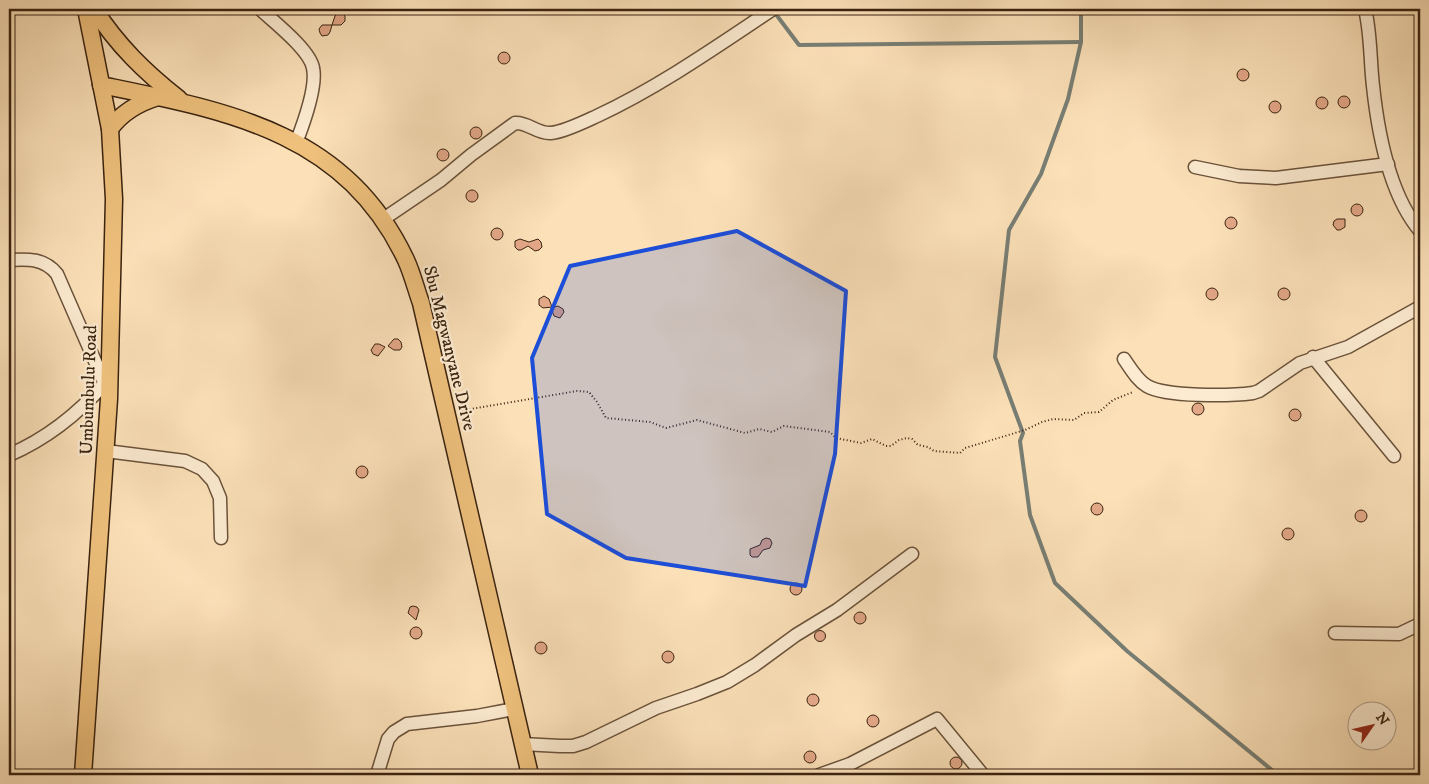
<svg xmlns="http://www.w3.org/2000/svg" width="1429" height="784" viewBox="0 0 1429 784" font-family="'IM FELL DW Pica',serif">
<rect width="100%" height="100%" fill="#fbe0b8"/>
<filter id="stains"><feTurbulence type="fractalNoise" baseFrequency=".004" numOctaves="4"/><feColorMatrix values="0 0 0 0 .2 0 0 0 0 .09 0 0 0 0 .02 0 0 0 .5 -.17"/></filter>
<radialGradient id="worn" r=".72"><stop offset=".6" stop-color="#630" stop-opacity="0"/><stop offset="1" stop-color="#630" stop-opacity=".3"/></radialGradient>
<g fill="none" stroke-linecap="round" stroke-linejoin="round">
<!-- stream -->
<g stroke="#787e74" stroke-width="4">
<path d="M1081,9v33l-13,57 -27,75 -32,56 -14,127 28,76 -3,8 10,74 25,68 72,68 151,124"/>
<path d="M775,13l24,32 282,-3"/>
</g>
</g>
<!-- building -->
<g fill="#e2a787" stroke="#3a2310">
<path d="M338,13h4l3,3v5l-4,4h-9l3,-9z"/>
<path d="M322,25h10l-2,7 -2,3 -6,1 -2,-3 -1,-4z"/>
<circle cx="504" cy="58" r="6"/>
<circle cx="1243" cy="75" r="6"/>
<circle cx="1344" cy="102" r="6"/>
<circle cx="1322" cy="103" r="6"/>
<circle cx="1275" cy="107" r="6"/>
<circle cx="476" cy="133" r="6"/>
<circle cx="443" cy="155" r="6"/>
<circle cx="472" cy="196" r="6"/>
<circle cx="1357" cy="210" r="6"/>
<circle cx="1231" cy="223" r="6"/>
<path d="M1337,219h8v8l-5,3h-3l-4,-5 1,-4z"/>
<circle cx="497" cy="234" r="6"/>
<path d="M520,239l9,3 9,-3 3,3 1,5 -3,3 -4,1 -7,-5 -7,4h-3l-3,-3v-6z"/>
<circle cx="1212" cy="294" r="6"/>
<circle cx="1284" cy="294" r="6"/>
<path d="M544,296l5,3 3,8 -9,1 -4,-3v-6z"/>
<path d="M558,306l5,3 1,3 -4,6 -6,-2 -3,-8z"/>
<path d="M394,339h4l3,3 1,5 -2,3h-6l-6,-4z"/>
<path d="M375,344h4l6,3 -7,9 -5,-2 -2,-4z"/>
<circle cx="1198" cy="409" r="6"/>
<circle cx="1295" cy="415" r="6"/>
<circle cx="362" cy="472" r="6"/>
<circle cx="1097" cy="509" r="6"/>
<circle cx="1361" cy="516" r="6"/>
<circle cx="1288" cy="534" r="6"/>
<path d="M766,538l4,1 2,4 -2,5 -7,2 -5,7h-6l-2,-2v-6l10,-4 2,-5z"/>
<circle cx="796" cy="589" r="6"/>
<path d="M413,606l4,1 2,3 -3,10 -8,-7 2,-6z"/>
<circle cx="860" cy="618" r="6"/>
<circle cx="416" cy="633" r="6"/>
<circle cx="820" cy="636" r="5.5"/>
<circle cx="541" cy="648" r="6"/>
<circle cx="668" cy="657" r="6"/>
<circle cx="813" cy="700" r="6"/>
<circle cx="873" cy="721" r="6"/>
<circle cx="810" cy="757" r="6"/>
<circle cx="956" cy="763" r="6"/>
</g>
<g fill="none" stroke-linecap="round" stroke-linejoin="round">
<defs>
<g id="minor">
<path d="M260,9c14,13 50,41 53,59 4,18 -10,57 -17,75"/>
<path d="M1365,9c6,25 5,51 8,77 5,47 16,108 47,145"/>
<path d="M1195,167l44,9 37,2 112,-14"/>
<path d="M382,220l59,-40 30,-25 44,-32c13,-1 22,11 36,10 13,-1 33,-11 46,-17 62,-29 119,-69 176,-107"/>
<path d="M9,260c19,-1 35,-2 48,14l51,117"/>
<path d="M1313,357l81,99"/>
<path d="M1124,359c7,10 13,21 23,27 19,11 83,10 106,7l6,-2 41,-28 48,-16 72,-40"/>
<path d="M106,451l79,10 17,8 11,12 7,17 1,40"/>
<path d="M9,455c37,-16 69,-41 96,-72"/>
<path d="M1335,633l64,1 21,-10"/>
<path d="M522,744l38,2h13l13,-4 70,-34 41,-14 30,-12 28,-17 41,-30 41,-25 75,-56"/>
<path d="M377,775l11,-36 6,-7 13,-8 70,-8 37,-7"/>
<path d="M819,775l31,-11 87,-45 46,56"/>
</g>
<g id="major">
<path d="M94,9c24,37 51,63 85,90"/>
<path d="M101,85c126,26 244,46 305,175 6,13 10,29 15,43l109,472"/>
<path d="M110,129c12,-17 28,-26 48,-32"/>
<path d="M83,775l26,-376 5,-200 -4,-70 -24,-120"/>
</g>
</defs>
<!-- minor casing -->
<use href="#minor" stroke="#6a523a" stroke-width="15"/>
<!-- major casing -->
<use href="#major" stroke="#3a2310" stroke-width="19"/>
<!-- path -->
<path stroke="#3a2310" stroke-width="2" stroke-dasharray="1 2.5" stroke-linecap="butt" d="M459,411l118,-20 12,1 8,10 9,16 44,4 16,6 31,-8 48,13 14,-4 13,3 12,-6 46,6 6,6 25,5 11,-4 14,7h5l8,-6 8,-2 5,1 6,6 10,2 6,4 26,2 5,-5 60,-18 17,-8 11,-3 21,1 10,-7 15,-1 14,-12 20,-8"/>
<!-- minor -->
<use href="#minor" stroke="#fcebd1" stroke-width="12"/>
<!-- major -->
<use href="#major" stroke="#eec07c" stroke-width="16"/>
</g>
<!-- marked area -->
<path fill="#1d4ed8" fill-opacity="0.2" stroke="#1d4ed8" stroke-width="4" stroke-linejoin="round" d="M737,231l109,60 -11,163 -30,132 -179,-28 -79,-44 -15,-156 38,-92z"/>
<g text-anchor="middle" stroke-width="4.5" stroke-linejoin="round" paint-order="stroke">
<!-- street labels -->
<g font-size="18" fill="#3a2310" stroke="#fcebd1">
<text transform="translate(450 348) rotate(76)" y="6">Sbu Magwanyane Drive</text>
<text transform="translate(88 390) rotate(-88)" y="6">Umbumbulu Road</text>
</g>
</g>
<!-- margin -->
<rect width="1429" height="784" fill="none" stroke="#fbe0b8" stroke-width="30"/>
<rect x="10" y="10" width="1409" height="764" fill="none" stroke="#3a2310" stroke-width="2.5"/>
<rect x="15" y="15" width="1399" height="754" fill="none" stroke="#3a2310"/>
<!-- north arrow -->
<g transform="translate(1372 726) rotate(56)"><circle r="24" fill="#fcebd1" stroke="#ae9b84"/>
<path d="M0-4L9 19L0 12L-9 19Z" fill="#8f2418"/>
<text y="-8" font-size="14" font-weight="bold" text-anchor="middle" fill="#3a2310">N</text>
</g>
<rect width="100%" height="100%" filter="url(#stains)"/>
<rect width="100%" height="100%" fill="url(#worn)"/>
</svg>
